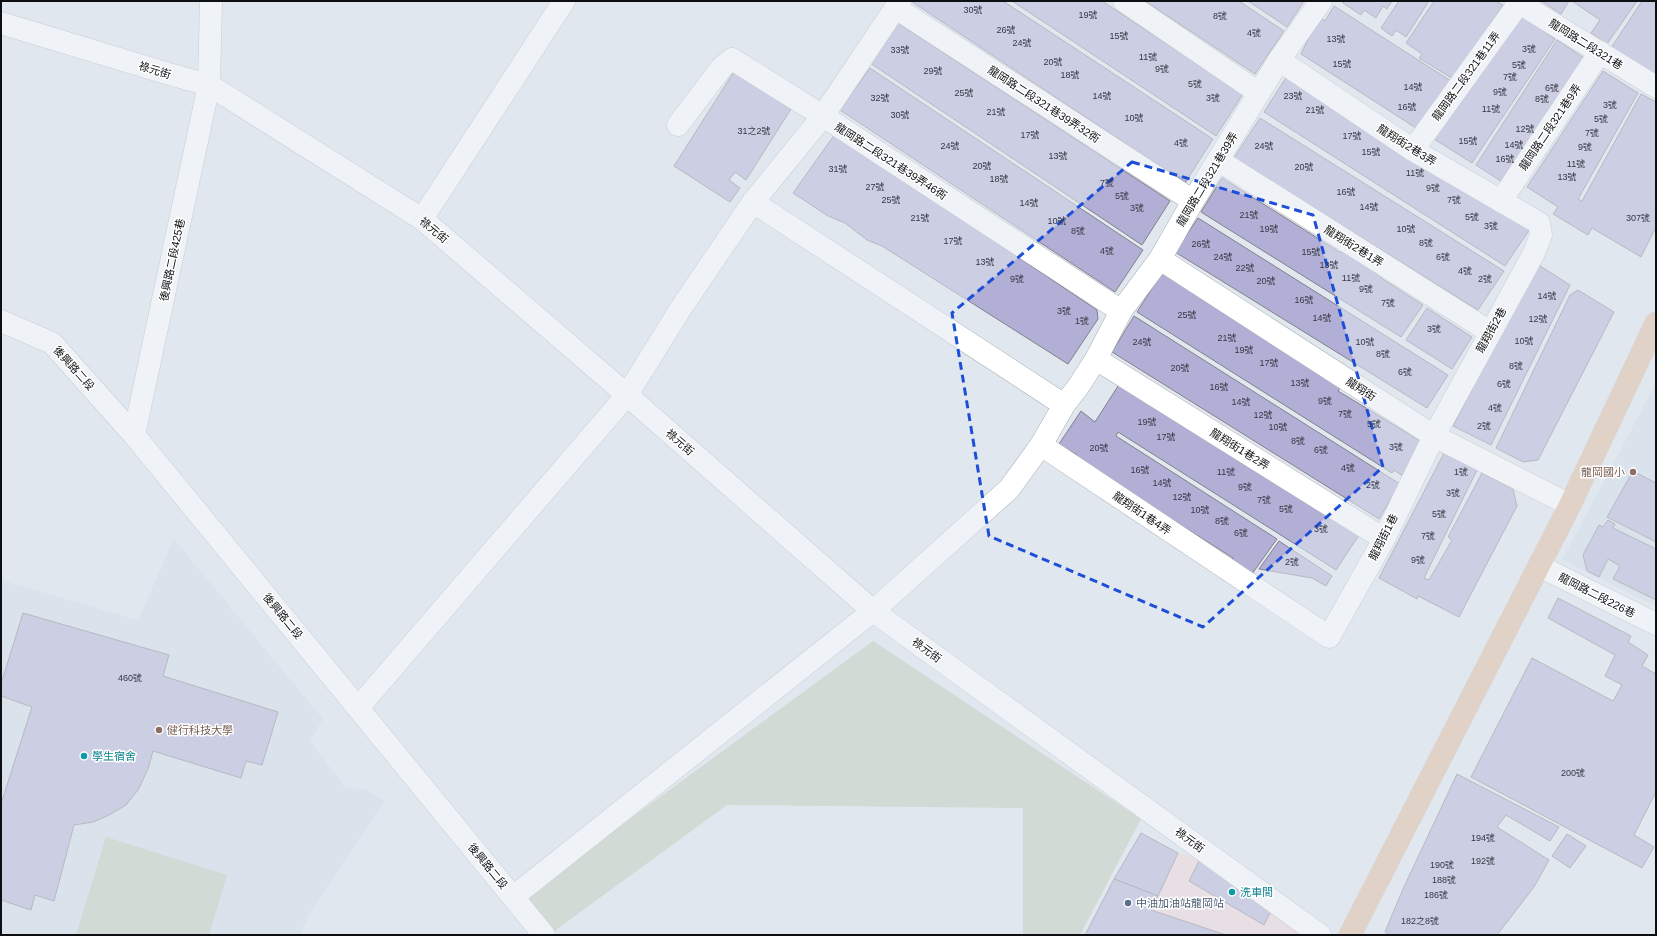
<svg xmlns="http://www.w3.org/2000/svg" width="1657" height="936" viewBox="0 0 1657 936" font-family="Helvetica,'Noto Sans TC',sans-serif">
<rect width="100%" height="100%" fill="#e1e7ee"/>
<!-- industrial -->
<path fill="#efd5d7" d="M1141,833l37,20 22,6 119,76h-232z"/>
<!-- built -->
<g fill="#d0dce8">
<path d="M1656,383v223l-94,-46z"/>
<path d="M174,539l149,180 -13,22 36,47 18,1 21,12 -75,113 -11,21h-298v-355l137,40z"/>
</g>
<!-- green -->
<g fill="#bccab3">
<path d="M873,641l268,178 -61,116h-57v-127l-296,-3 -174,127 -27,-37z"/>
<path d="M106,837l121,38 -18,60h-133z"/>
</g>
<!-- building -->
<g fill="#b1afd6" stroke="#818188">
<path d="M913,1h90l210,138 -28,44 -273,-181z"/>
<path d="M1012,1h90l141,93 -27,42z"/>
<path d="M1145,1h94l45,30 -29,43z"/>
<path d="M1248,1h56l-17,26z"/>
<path d="M1344,1h48l-5,8 -4,-3 -7,12 -12,-8 -3,5 -18,-12z"/>
<path d="M1399,1h30l-23,36 -10,-7 -4,6 -11,-8z"/>
<path d="M1434,1h62l7,4 -50,74 -34,-21 3,-4 -16,-11z"/>
<path d="M1541,1h28l-8,13z"/>
<path d="M1572,1h65l-30,43 -16,-11 9,-13z"/>
<path d="M1642,1h14v77l-45,-30z"/>
<path d="M1334,6l117,75 -32,49 -118,-76 8,-17 13,-18 3,2z"/>
<path d="M1515,12l40,27 -83,124 -41,-26z"/>
<path d="M898,23l272,178 -28,44 -272,-182z"/>
<path d="M1557,40l33,22 -80,125 -34,-22z"/>
<path d="M870,68l273,182 -28,42 -275,-182z"/>
<path d="M735,70l58,36 -47,74 -11,-8 -6,8 11,8 -10,14 -56,-36z"/>
<path d="M1603,71l35,22 -60,106 4,2 59,-107 15,8v125l-15,30 -49,-29 -4,7 -35,-21 5,-7 -31,-20z"/>
<path d="M1289,73l241,156 -25,37 -241,-154z"/>
<path d="M1260,118l244,153 -26,39 -244,-152z"/>
<path d="M835,134l262,176 1,9 -30,45 -186,-118 -15,-6 -22,-17 -17,-7 -35,-23z"/>
<path d="M1222,178l119,75 3,-4 39,25 -2,4 42,27 -22,32 -200,-125z"/>
<path d="M1198,218l250,157 -21,33 -252,-156z"/>
<path d="M1537,264l33,21 -79,160 -38,-19z"/>
<path d="M1162,273l179,113 -3,5 84,51 -19,34 -9,-6 -2,3 -255,-161z"/>
<path d="M1578,290l36,22 -76,148 -15,2 -27,-14 74,-153z"/>
<path d="M1427,308l45,29 -20,32 -46,-29z"/>
<path d="M1134,316l266,168 -21,35 -267,-167z"/>
<path d="M1120,383l239,152 -23,35 -218,-138 -2,4 161,103 -25,35 -21,-13 2,-3 -158,-100 2,-3 -18,-11 22,-33 14,11z"/>
<path d="M1444,453l33,17 -53,108 5,2 23,-40 -4,-3 34,-64 31,16 4,17 -58,111 -41,-21 -1,3 -38,-21z"/>
<path d="M1633,471l23,12v59l-49,-25z"/>
<path d="M1608,520l7,4 -2,4 43,21v51l-43,-21 7,-13 -12,-7 -9,18 -12,-6 -4,-16 16,-30 4,2z"/>
<path d="M1279,541l53,35 -6,10 -14,-8 -53,-9z"/>
<path d="M1558,598l73,38 -3,6 20,13 -6,11 14,8v118l-22,43 20,12 -12,21 -171,-91 61,-119 81,43 9,-16 -17,-9 10,-21 -67,-37z"/>
<path d="M23,613l146,42 -6,21 115,36 -16,53 -16,-4 -5,17 -88,-27 -5,18 -10,21 -12,15 -17,10 -16,7 -19,3 -20,76 -19,-6 -4,15 -30,-10v-96l31,-97 -31,-11v-12z"/>
<path d="M1457,774l102,53 -9,14 -44,-26 -9,12 52,33 -15,27 -37,48h-107l-5,-3 18,-43z"/>
<path d="M1141,833l37,20 -20,43 -44,-17z"/>
<path d="M1567,834l19,12 -16,22 -18,-12z"/>
<path d="M1200,859l75,44 -11,22 -75,-44z"/>
<path d="M1114,879l44,17 -7,14 75,25h-141z"/>
</g>
<g fill="none" stroke-linecap="round" stroke-linejoin="round">
<defs>
<g id="minor">
<path d="M1124,1l135,92"/>
<path d="M1516,1l140,86"/>
<path d="M896,8l297,193"/>
<path d="M1,23l168,51 40,11 213,134 205,176 246,216 447,324"/>
<path d="M1279,60l134,90 126,73 2,12 -7,18 -100,183 -50,103 -55,98 -288,-192 23,-40 14,-18 18,-28 25,-48 39,-52 33,-58 86,-141 42,-59"/>
<path d="M678,125l44,-58 10,-8 91,57 298,195"/>
<path d="M1413,150l106,-147"/>
<path d="M1218,160l272,172"/>
<path d="M1501,201l99,-149"/>
<path d="M753,202l311,203"/>
<path d="M422,219l142,-218"/>
<path d="M1160,259l274,177 136,69"/>
<path d="M1,321l51,22 82,92 410,500"/>
<path d="M1096,359l288,180"/>
<path d="M134,435l75,-350 2,-84"/>
<path d="M1539,566l117,58"/>
<path d="M358,708l269,-313 54,-87 72,-106 70,-86 77,-115"/>
<path d="M513,897l360,-286 136,-122 32,-44"/>
</g>
<path id="major" d="M1350,935l220,-430 86,-182"/>
</defs>
<!-- minor casing -->
<use href="#minor" stroke="#a9b0b6" stroke-width="23"/>
<!-- major casing -->
<use href="#major" stroke="#c5c5c6" stroke-width="23"/>
<!-- minor -->
<use href="#minor" stroke="#fff" stroke-width="22"/>
<!-- major -->
<use href="#major" stroke="#ddb894" stroke-width="22"/>
</g>
<!-- marked area -->
<path d="M0 0H1657V936H0ZM1132,162l181,53 70,252 -180,160 -214,-91 -37,-223z" fill="#e1e7ee" fill-opacity=".55" fill-rule="evenodd"/>
<path fill="none" stroke="#1d4ed8" stroke-width="3" stroke-dasharray="8 5" stroke-linejoin="round" d="M1132,162l181,53 70,252 -180,160 -214,-91 -37,-223z"/>
<!-- markers -->
<g fill="#8d6e63" stroke="#fff" stroke-width="1.5">
<circle cx="1633" cy="472" r="4"/>
<circle cx="159" cy="730" r="4"/>
</g>
<g fill="#0f9aa8" stroke="#fff" stroke-width="1.5">
<circle cx="84" cy="756" r="4"/>
<circle cx="1232" cy="892" r="4"/>
</g>
<circle fill="#5c6f8a" stroke="#fff" stroke-width="1.5" cx="1128" cy="903" r="4"/>
<g text-anchor="middle" stroke-width="3" stroke-linejoin="round" paint-order="stroke">
<!-- number labels -->
<g font-size="9" fill="#363743">
<text x="973" y="13">30號</text>
<text x="1088" y="18">19號</text>
<text x="1220" y="19">8號</text>
<text x="1006" y="33">26號</text>
<text x="1254" y="36">4號</text>
<text x="1119" y="39">15號</text>
<text x="1336" y="42">13號</text>
<text x="1022" y="46">24號</text>
<text x="1529" y="52">3號</text>
<text x="900" y="53">33號</text>
<text x="1148" y="60">11號</text>
<text x="1053" y="65">20號</text>
<text x="1342" y="67">15號</text>
<text x="1519" y="68">5號</text>
<text x="1162" y="72">9號</text>
<text x="933" y="74">29號</text>
<text x="1070" y="78">18號</text>
<text x="1510" y="80">7號</text>
<text x="1195" y="87">5號</text>
<text x="1413" y="90">14號</text>
<text x="1552" y="91">6號</text>
<text x="1500" y="95">9號</text>
<text x="964" y="96">25號</text>
<text x="1102" y="99">14號</text>
<text x="1293" y="99">23號</text>
<text x="880" y="101">32號</text>
<text x="1213" y="101">3號</text>
<text x="1542" y="102">8號</text>
<text x="1610" y="108">3號</text>
<text x="1407" y="110">16號</text>
<text x="1491" y="112">11號</text>
<text x="1315" y="113">21號</text>
<text x="996" y="115">21號</text>
<text x="900" y="118">30號</text>
<text x="1134" y="121">10號</text>
<text x="1601" y="122">5號</text>
<text x="1525" y="132">12號</text>
<text x="754" y="134">31之2號</text>
<text x="1592" y="136">7號</text>
<text x="1030" y="138">17號</text>
<text x="1352" y="139">17號</text>
<text x="1468" y="144">15號</text>
<text x="1181" y="146">4號</text>
<text x="1514" y="148">14號</text>
<text x="950" y="149">24號</text>
<text x="1264" y="149">24號</text>
<text x="1585" y="150">9號</text>
<text x="1371" y="155">15號</text>
<text x="1058" y="159">13號</text>
<text x="1505" y="162">16號</text>
<text x="1576" y="167">11號</text>
<text x="982" y="169">20號</text>
<text x="1304" y="170">20號</text>
<text x="838" y="172">31號</text>
<text x="1415" y="176">11號</text>
<text x="1567" y="180">13號</text>
<text x="999" y="182">18號</text>
<text x="1107" y="186">7號</text>
<text x="875" y="190">27號</text>
<text x="1433" y="191">9號</text>
<text x="1346" y="195">16號</text>
<text x="1122" y="199">5號</text>
<text x="891" y="203">25號</text>
<text x="1454" y="203">7號</text>
<text x="1029" y="206">14號</text>
<text x="1369" y="210">14號</text>
<text x="1137" y="211">3號</text>
<text x="1249" y="218">21號</text>
<text x="1472" y="220">5號</text>
<text x="920" y="221">21號</text>
<text x="1638" y="221">307號</text>
<text x="1057" y="224">10號</text>
<text x="1491" y="229">3號</text>
<text x="1269" y="232">19號</text>
<text x="1406" y="232">10號</text>
<text x="1078" y="234">8號</text>
<text x="953" y="244">17號</text>
<text x="1426" y="246">8號</text>
<text x="1201" y="247">26號</text>
<text x="1107" y="254">4號</text>
<text x="1311" y="255">15號</text>
<text x="1223" y="260">24號</text>
<text x="1443" y="260">6號</text>
<text x="985" y="265">13號</text>
<text x="1329" y="268">13號</text>
<text x="1245" y="271">22號</text>
<text x="1465" y="274">4號</text>
<text x="1351" y="281">11號</text>
<text x="1017" y="282">9號</text>
<text x="1485" y="282">2號</text>
<text x="1266" y="284">20號</text>
<text x="1366" y="292">9號</text>
<text x="1547" y="299">14號</text>
<text x="1304" y="303">16號</text>
<text x="1388" y="306">7號</text>
<text x="1064" y="314">3號</text>
<text x="1187" y="318">25號</text>
<text x="1322" y="321">14號</text>
<text x="1538" y="322">12號</text>
<text x="1082" y="324">1號</text>
<text x="1434" y="332">3號</text>
<text x="1227" y="341">21號</text>
<text x="1524" y="344">10號</text>
<text x="1142" y="345">24號</text>
<text x="1365" y="345">10號</text>
<text x="1244" y="353">19號</text>
<text x="1383" y="357">8號</text>
<text x="1269" y="366">17號</text>
<text x="1516" y="369">8號</text>
<text x="1180" y="371">20號</text>
<text x="1405" y="375">6號</text>
<text x="1300" y="386">13號</text>
<text x="1504" y="387">6號</text>
<text x="1219" y="390">16號</text>
<text x="1325" y="404">9號</text>
<text x="1241" y="405">14號</text>
<text x="1495" y="411">4號</text>
<text x="1345" y="417">7號</text>
<text x="1263" y="418">12號</text>
<text x="1147" y="425">19號</text>
<text x="1374" y="427">5號</text>
<text x="1484" y="429">2號</text>
<text x="1278" y="430">10號</text>
<text x="1166" y="440">17號</text>
<text x="1298" y="444">8號</text>
<text x="1396" y="450">3號</text>
<text x="1099" y="451">20號</text>
<text x="1321" y="453">6號</text>
<text x="1348" y="471">4號</text>
<text x="1140" y="473">16號</text>
<text x="1226" y="475">11號</text>
<text x="1461" y="475">1號</text>
<text x="1162" y="486">14號</text>
<text x="1373" y="488">2號</text>
<text x="1245" y="490">9號</text>
<text x="1453" y="496">3號</text>
<text x="1182" y="500">12號</text>
<text x="1264" y="503">7號</text>
<text x="1286" y="512">5號</text>
<text x="1200" y="513">10號</text>
<text x="1439" y="517">5號</text>
<text x="1222" y="524">8號</text>
<text x="1321" y="532">3號</text>
<text x="1241" y="536">6號</text>
<text x="1428" y="539">7號</text>
<text x="1418" y="563">9號</text>
<text x="1292" y="565">2號</text>
<text x="130" y="681">460號</text>
<text x="1573" y="776">200號</text>
<text x="1483" y="841">194號</text>
<text x="1483" y="864">192號</text>
<text x="1442" y="868">190號</text>
<text x="1444" y="883">188號</text>
<text x="1436" y="898">186號</text>
<text x="1420" y="924">182之8號</text>
</g>
<!-- street labels -->
<g font-size="11" fill="#0d0f12" stroke="#fff">
<text transform="translate(1586 44) rotate(32)" y="4">龍岡路二段321巷</text>
<text transform="translate(155 70) rotate(17)" y="4">祿元街</text>
<text transform="translate(1466 76) rotate(-54)" y="4">龍岡路二段321巷11弄</text>
<text transform="translate(1044 104) rotate(33)" y="4">龍岡路二段321巷39弄32衖</text>
<text transform="translate(1550 127) rotate(-56)" y="4">龍岡路二段321巷9弄</text>
<text transform="translate(1407 145) rotate(32)" y="4">龍翔街2巷3弄</text>
<text transform="translate(891 161) rotate(33)" y="4">龍岡路二段321巷39弄46衖</text>
<text transform="translate(1207 179) rotate(-59)" y="4">龍岡路二段321巷39弄</text>
<text transform="translate(434 230) rotate(40)" y="4">祿元街</text>
<text transform="translate(1354 246) rotate(32)" y="4">龍翔街2巷1弄</text>
<text transform="translate(172 260) rotate(-78)" y="4">後興路二段425巷</text>
<text transform="translate(1491 330) rotate(-61)" y="4">龍翔街2巷</text>
<text transform="translate(74 368) rotate(48)" y="4">後興路二段</text>
<text transform="translate(1361 389) rotate(33)" y="4">龍翔街</text>
<text transform="translate(680 442) rotate(41)" y="4">祿元街</text>
<text transform="translate(1240 449) rotate(32)" y="4">龍翔街1巷2弄</text>
<text transform="translate(1142 513) rotate(34)" y="4">龍翔街1巷4弄</text>
<text transform="translate(1383 537) rotate(-63)" y="4">龍翔街1巷</text>
<text transform="translate(1597 595) rotate(27)" y="4">龍岡路二段226巷</text>
<text transform="translate(283 616) rotate(51)" y="4">後興路二段</text>
<text transform="translate(927 650) rotate(36)" y="4">祿元街</text>
<text transform="translate(1190 840) rotate(36)" y="4">祿元街</text>
<text transform="translate(488 866) rotate(51)" y="4">後興路二段</text>
</g>
<!-- education labels -->
<g font-size="11" fill="#785e54" stroke="#fff" text-anchor="end">
<text x="1625" y="476">龍岡國小</text>
<text x="167" y="734" text-anchor="start">健行科技大學</text>
</g>
<!-- culture labels -->
<g font-size="11" fill="#0d838f" stroke="#fff" text-anchor="start">
<text x="92" y="760">學生宿舍</text>
<text x="1240" y="896">洗車間</text>
</g>
<!-- service labels -->
<g font-size="11" fill="#4e5e75" stroke="#fff" text-anchor="start">
<text x="1136" y="907">中油加油站龍岡站</text>
</g>
</g>
<!-- border -->
<rect width="1657" height="936" fill="none" stroke="#0d0f12" stroke-width="4"/>
</svg>
